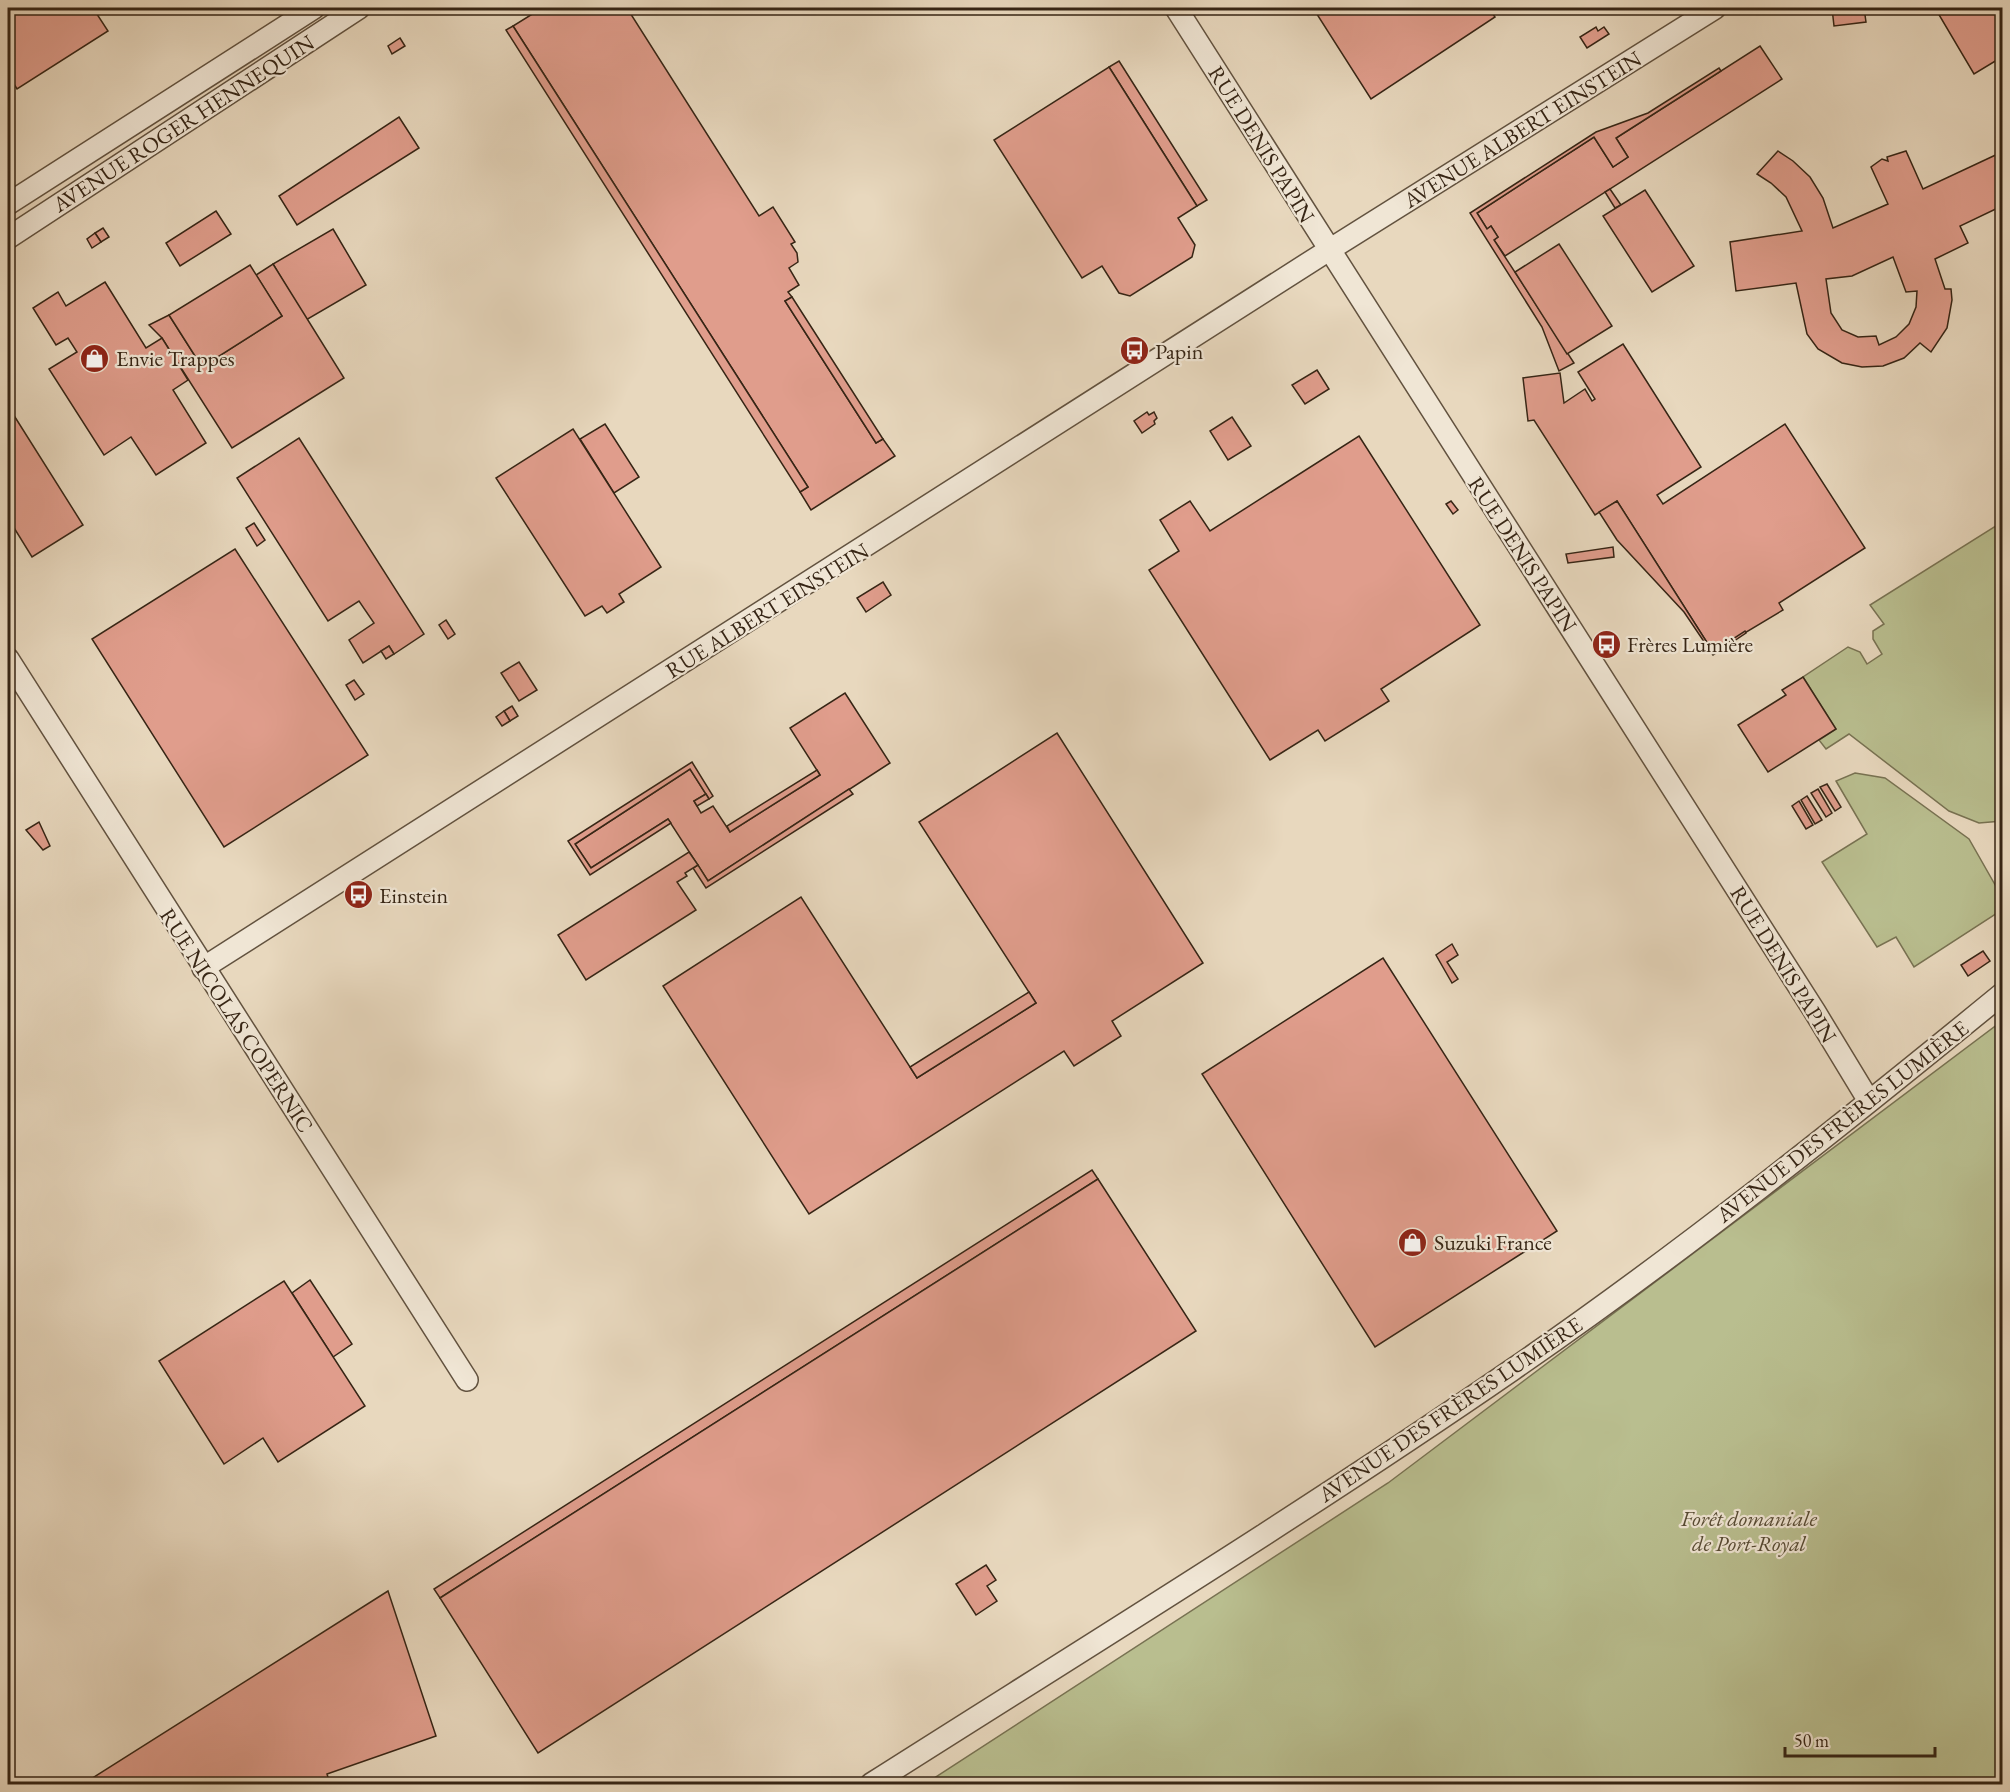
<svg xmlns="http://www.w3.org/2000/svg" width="2010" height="1792" viewBox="0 0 2010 1792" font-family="'EB Garamond',serif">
<rect width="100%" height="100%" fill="#e8d8be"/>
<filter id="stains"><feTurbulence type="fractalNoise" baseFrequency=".00333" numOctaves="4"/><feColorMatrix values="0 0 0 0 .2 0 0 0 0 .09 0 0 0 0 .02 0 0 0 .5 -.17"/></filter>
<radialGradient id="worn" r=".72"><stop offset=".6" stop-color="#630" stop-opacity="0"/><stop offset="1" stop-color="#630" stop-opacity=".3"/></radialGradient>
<!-- green -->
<g fill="#b9be8f" stroke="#787252" stroke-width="1.5">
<path d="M2002,522v299l-23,2 -30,-12 -100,-77 -23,15 -7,-9 17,-11 -33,-52 45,-30 12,5 7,12 15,-10 -9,-15v-8l11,-7 -14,-19z"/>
<path d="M1855,773l30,5 84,61 29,51 4,20 -88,57 -18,-30 -19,10 -55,-85 45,-28 -31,-53z"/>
<path d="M2002,1021v763h-1077l463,-301z"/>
</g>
<!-- building -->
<g fill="#e09d8c" stroke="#362515" stroke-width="1.5" fill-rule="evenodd">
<path d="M8,8h85l15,23 -91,58 -9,-15z"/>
<path d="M542,8h85l132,208 14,-9 22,35 -4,2 6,9 1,9 -9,6 10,17 -11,7 4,5 -7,4 91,142 7,-4 12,17 -84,54 -11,-18 8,-5 -295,-461z"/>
<path d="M1313,8h176l6,9 -124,82z"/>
<path d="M1832,8h32l2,14 -32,4z"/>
<path d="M1935,8h67v49l-28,17z"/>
<path d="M513,26l295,461 -8,5 -294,-462z"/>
<path d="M1596,27l2,4 6,-4 5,7 -22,14 -7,-11z"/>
<path d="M400,38l5,8 -13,8 -4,-8z"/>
<path d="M1760,46l22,33 -277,177 -11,-16 4,-3 -7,-11 -4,3 -10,-16 117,-76 19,30 15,-10 -12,-19z"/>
<path d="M1119,61l88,139 -10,6 -88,-139z"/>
<path d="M1109,67l88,139 -19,12 17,27 -3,12 -62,39 -11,-3 -17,-27 -20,12 -88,-138z"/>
<path d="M1719,68l2,3 -105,67 12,19 -15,10 -19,-30 -117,76 10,16 4,-3 7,11 -4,3 80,123 -15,8 -17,-44 -72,-114 126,-81 52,-19z"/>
<path d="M399,117l20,31 -122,77 -18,-29z"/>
<path d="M1778,151l15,10 17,16 13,21 10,30 55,-24 -17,-37 11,-8 6,2 -1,-4 19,-6 17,38 79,-37v54l-42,20 8,17 -33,16 10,30h6l1,11 -5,28 -16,24 -11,-9 -16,15 -21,8 -21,1 -20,-4 -24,-14 -11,-15 -11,-51 -60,8 -6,-49 72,-11 -16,-34 -15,-14 -14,-9zM1893,257l13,35 11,-1 -1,16 -7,17 -13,13 -17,8 -3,-9 -18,1 -16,-7 -11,-17 -5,-34 26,-3z"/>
<path d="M1610,189l11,16 -6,3 -10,-16z"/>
<path d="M1645,190l49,76 -42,26 -49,-76z"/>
<path d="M216,211l15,23 -51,32 -14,-23z"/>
<path d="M103,228l6,9 -8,5 -6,-9z"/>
<path d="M333,229l33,56 -60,35 -33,-56z"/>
<path d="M95,233l6,9 -9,6 -5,-9z"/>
<path d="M1559,244l53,82 -45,28 -52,-82z"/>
<path d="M273,264l71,114 -112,70 -70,-110 -13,-13 20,-10 33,52 80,-51 -26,-41z"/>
<path d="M250,265l32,51 -80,51 -33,-52z"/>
<path d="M105,282l41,66 16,-10 26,42 -15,10 33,53 -50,32 -25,-38 -27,18 -55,-86 28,-17 -9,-14 -12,7 -23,-37 25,-16 8,14z"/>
<path d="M792,297l91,142 -7,4 -91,-142z"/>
<path d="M1623,344l78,123 -44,28 6,9 122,-80 80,124 -86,55 4,7 -70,42 -96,-151 -22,14 -61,-95 -6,1 -5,-43 37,-5 4,30 21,-14 7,12 3,-2 -17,-27z"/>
<path d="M1317,370l12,19 -24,15 -13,-19z"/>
<path d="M8,406l75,119 -51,32 -24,-39z"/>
<path d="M1147,412l2,3 5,-3 3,6 -3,3 1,3 -13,9 -8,-12z"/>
<path d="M1232,417l19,29 -23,14 -18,-29z"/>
<path d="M605,424l34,53 -25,16 -34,-54z"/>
<path d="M573,429l88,138 -42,27 5,8 -17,11 -5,-7 -17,10 -89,-138z"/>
<path d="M1359,436l121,189 -99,64 8,12 -64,40 -7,-11 -48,30 -121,-190 30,-19 -19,-31 30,-19 20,30z"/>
<path d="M299,438l125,196 -30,20 -5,-8 -26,17 -14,-23 25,-17 -15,-22 -31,20 -91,-143z"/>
<path d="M1451,501l7,9 -5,4 -7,-10z"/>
<path d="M1617,501l96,151 32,-21 1,2 -33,22 -29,-43 -67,-72 -18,-28z"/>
<path d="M254,523l11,17 -8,6 -11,-18z"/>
<path d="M1613,547l1,10 -46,6 -2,-9z"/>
<path d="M235,549l133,206 -144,92 -132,-208z"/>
<path d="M883,582l8,13 -25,17 -9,-14z"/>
<path d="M446,620l9,14 -7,5 -9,-14z"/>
<path d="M389,646l5,8 -8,5 -5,-8z"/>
<path d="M519,662l18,28 -18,11 -18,-28z"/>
<path d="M1803,677l33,52 -68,43 -30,-47 48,-30 -4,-5z"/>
<path d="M354,680l10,14 -9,6 -9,-15z"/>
<path d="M845,693l45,70 -182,118 -40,-62 -77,49 -16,-24 115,-75 16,25 -12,7 7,12 12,-7 17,26 90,-57 -30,-47z"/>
<path d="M512,706l6,10 -8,5 -6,-10z"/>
<path d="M504,711l6,10 -8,5 -6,-9z"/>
<path d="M1057,733l146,230 -91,58 9,15 -47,30 -10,-15 -255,163 -146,-228 138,-89 116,181 119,-75 -117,-181z"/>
<path d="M692,762l21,34 -4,3 -19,-30 -115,75 16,24 77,-49 3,4 -81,52 -22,-34z"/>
<path d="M817,770l3,5 -90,57 -3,-6z"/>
<path d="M1827,784l14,23 -6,4 -15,-24z"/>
<path d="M849,789l4,5 -147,94 -13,-20 5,-3 10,16z"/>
<path d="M1818,789l14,24 -6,4 -15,-24z"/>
<path d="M706,794l3,5 -12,7 -3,-5z"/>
<path d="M1807,796l15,24 -7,4 -14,-24z"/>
<path d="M1799,801l14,24 -7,4 -14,-23z"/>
<path d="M39,822l11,24 -7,4 -17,-20z"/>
<path d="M689,852l9,13 -13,8 2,3 -10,6 19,28 -110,70 -28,-45z"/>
<path d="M1452,944l6,11 -11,7 11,17 -6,4 -16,-28z"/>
<path d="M1983,951l7,10 -22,15 -7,-11z"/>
<path d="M1383,958l174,273 -182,116 -173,-273z"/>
<path d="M1029,992l7,11 -119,75 -7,-11z"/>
<path d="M1092,1170l6,9 -658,419 -6,-9z"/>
<path d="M1098,1179l98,152 -658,422 -98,-155z"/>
<path d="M310,1280l42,64 -19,13 -41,-64z"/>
<path d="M284,1281l81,125 -87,56 -15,-24 -39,26 -65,-103z"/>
<path d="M986,1565l10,15 -9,6 10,15 -21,14 -20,-31z"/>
<path d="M388,1591l48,145 -109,38 3,10h-247z"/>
</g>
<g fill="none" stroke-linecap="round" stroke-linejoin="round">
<defs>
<g id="minor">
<path d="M1176,8l639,1004 54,89"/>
<path d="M8,204l306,-196"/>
<path d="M8,238l351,-230"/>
<path d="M8,659l459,721"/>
<path d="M203,968l1126,-718 386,-242"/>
<path d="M871,1784c214,-136 432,-270 641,-414 170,-117 331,-246 490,-376"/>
</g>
</defs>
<!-- minor casing -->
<use href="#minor" stroke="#62523f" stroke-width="24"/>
<!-- minor -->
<use href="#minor" stroke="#f0e6d5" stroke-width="21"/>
</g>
<!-- icons -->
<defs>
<symbol id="bus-disc" viewBox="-11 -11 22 22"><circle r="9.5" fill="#8f2418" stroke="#f0e6d5"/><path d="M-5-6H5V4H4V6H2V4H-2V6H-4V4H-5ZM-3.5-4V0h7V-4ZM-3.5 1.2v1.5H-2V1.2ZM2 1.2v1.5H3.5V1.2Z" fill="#fff"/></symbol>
<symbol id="shop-disc" viewBox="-11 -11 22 22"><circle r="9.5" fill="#8f2418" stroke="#f0e6d5"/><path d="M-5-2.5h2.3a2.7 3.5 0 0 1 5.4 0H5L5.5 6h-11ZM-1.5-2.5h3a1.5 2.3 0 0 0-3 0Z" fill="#fff"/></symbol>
</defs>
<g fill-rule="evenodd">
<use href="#bus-disc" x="1118" y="334" width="33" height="33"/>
<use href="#shop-disc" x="78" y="342" width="33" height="33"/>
<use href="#bus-disc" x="1590" y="628" width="33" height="33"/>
<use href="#bus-disc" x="342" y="878" width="33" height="33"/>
<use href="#shop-disc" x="1396" y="1226" width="33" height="33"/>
</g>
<g text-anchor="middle" stroke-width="4.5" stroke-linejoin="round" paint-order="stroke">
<!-- street labels -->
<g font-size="22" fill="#362515" stroke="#f0e6d5">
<text transform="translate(183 123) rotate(-33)" y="8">AVENUE ROGER HENNEQUIN</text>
<text transform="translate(1522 129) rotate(-32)" y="8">AVENUE ALBERT EINSTEIN</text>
<text transform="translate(1262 144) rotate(58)" y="8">RUE DENIS PAPIN</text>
<text transform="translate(1523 554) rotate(57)" y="8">RUE DENIS PAPIN</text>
<text transform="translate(767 610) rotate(-32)" y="8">RUE ALBERT EINSTEIN</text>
<text transform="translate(1784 964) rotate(58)" y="8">RUE DENIS PAPIN</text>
<text transform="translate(237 1020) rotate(57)" y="8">RUE NICOLAS COPERNIC</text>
<text transform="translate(1842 1121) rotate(-38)" y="8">AVENUE DES FRÈRES LUMIÈRE</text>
<text transform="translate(1450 1409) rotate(-34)" y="8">AVENUE DES FRÈRES LUMIÈRE</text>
</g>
<!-- poi labels -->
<g font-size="22" fill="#362515" stroke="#f0e6d5" text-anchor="start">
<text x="1155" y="359">Papin</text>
<text x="116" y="366">Envie Trappes</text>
<text x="1627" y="652">Frères Lumière</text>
<text x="379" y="903">Einstein</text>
<text x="1434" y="1250">Suzuki France</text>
</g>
<!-- park labels -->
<g font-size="22" font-style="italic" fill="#574b34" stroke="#f0e6d5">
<text x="1749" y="1526">Forêt domaniale<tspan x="1749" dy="25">de Port-Royal</tspan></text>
</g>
</g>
<!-- margin -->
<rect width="2010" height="1792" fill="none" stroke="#e8d8be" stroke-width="30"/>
<rect x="9" y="9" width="1992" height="1774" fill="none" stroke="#362515" stroke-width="3"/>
<rect x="15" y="15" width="1980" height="1762" fill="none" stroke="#362515" stroke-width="1.5"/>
<!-- scale -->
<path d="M1785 1747v9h150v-9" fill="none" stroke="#362515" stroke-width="3"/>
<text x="1794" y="1747" font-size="18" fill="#362515" stroke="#f0e6d5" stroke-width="4.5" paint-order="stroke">50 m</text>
<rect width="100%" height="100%" filter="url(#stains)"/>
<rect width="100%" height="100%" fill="url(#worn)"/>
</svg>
